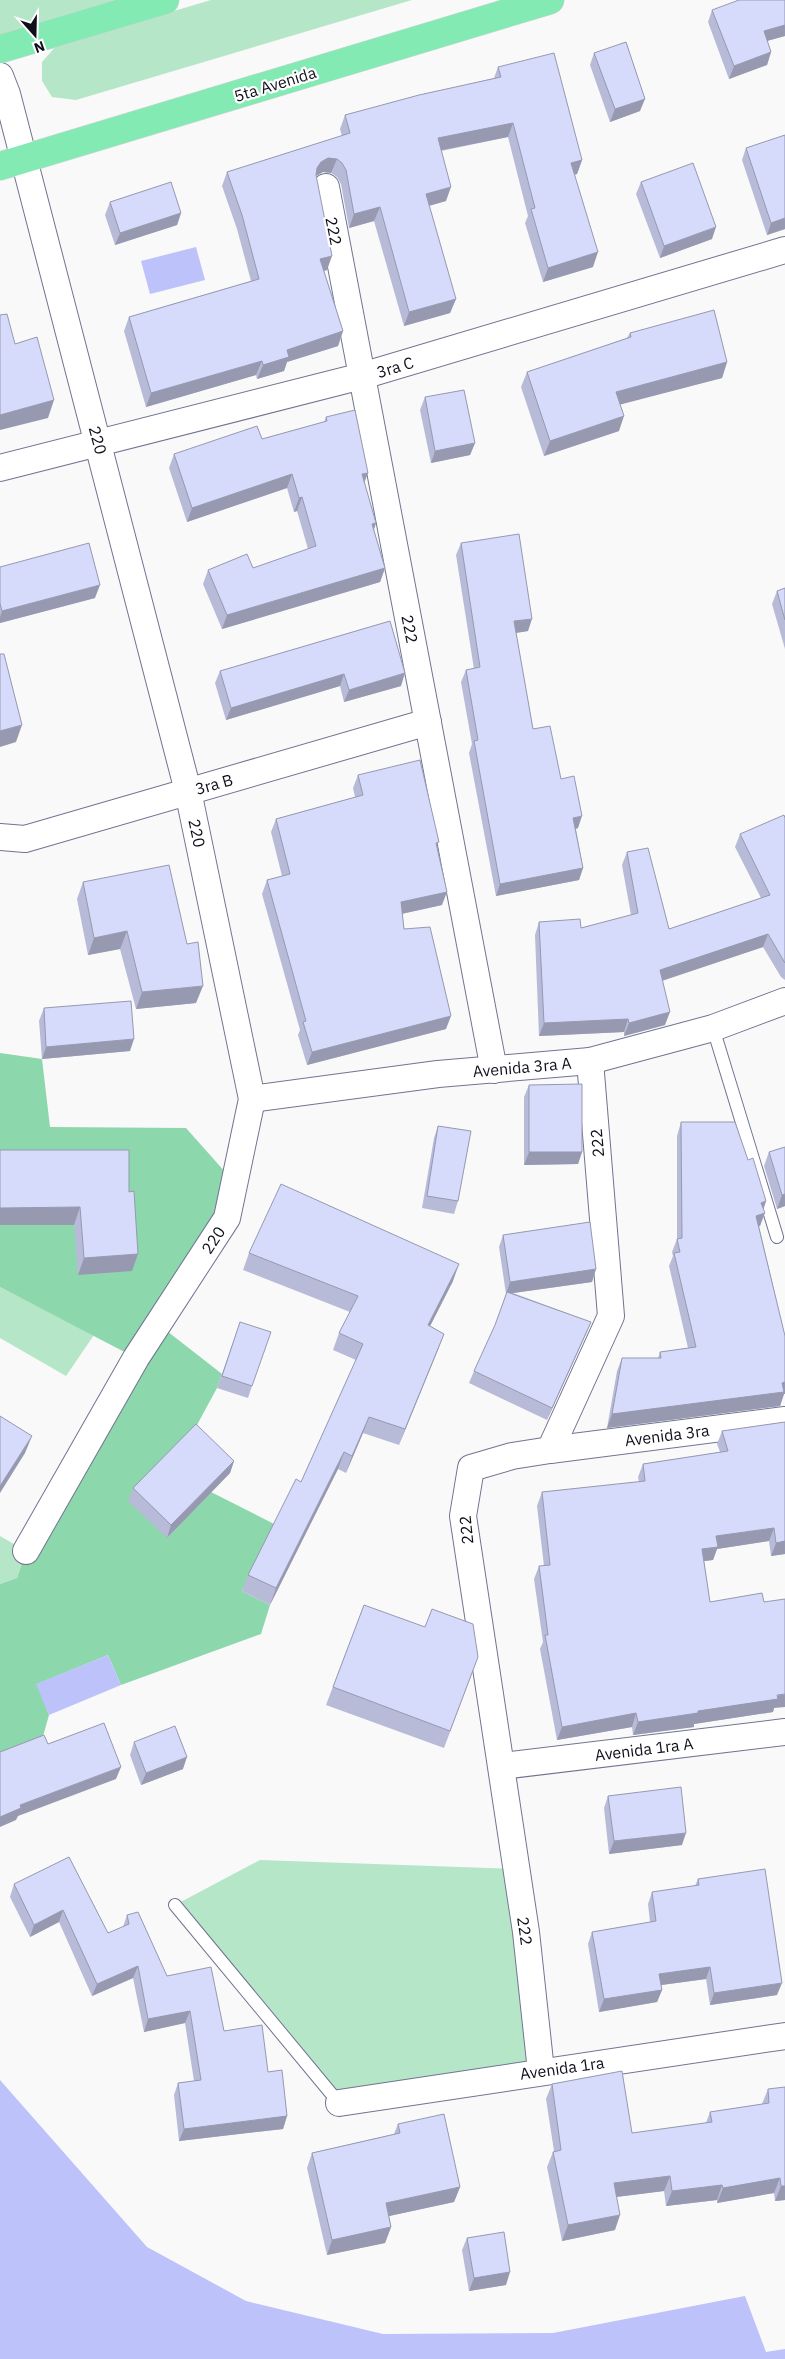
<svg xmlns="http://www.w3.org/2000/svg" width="785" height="2359" viewBox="0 0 785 2359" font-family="'IBM Plex Sans',sans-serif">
<rect width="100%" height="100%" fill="#f9f9f9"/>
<!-- green -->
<g fill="#b6e6c8">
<path d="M0,0h165l-165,49z"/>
<path d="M211,0h201l-336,100 -24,-3 -10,-16v-19l14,-16z"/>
<path d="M0,1287l94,48 -28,41 -66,-38z"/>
<path d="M0,1536l26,15 -9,27 -17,6z"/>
<path d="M260,1860l256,9 25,202 -202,32 -164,-198z"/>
</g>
<!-- forest -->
<path fill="#8cd7ab" d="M0,1053l42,6 8,68 136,1 48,54 -76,142 64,50 -5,14 -26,48 -24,102 44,-46 65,33 -34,66 28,14 -9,29 -140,51 -13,-30 -71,29 12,31 -9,32 -40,16v-179l17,-6 9,-27 110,-193 -136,-71z"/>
<!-- water -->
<g fill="#bdc2fa">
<path d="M196,247l9,33 -55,14 -9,-33z"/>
<path d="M108,1655l13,30 -72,30 -13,-31z"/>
<path d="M0,2080l147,167 99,54 137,33 170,-1 192,-37 21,56 19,-3v10h-785z"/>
</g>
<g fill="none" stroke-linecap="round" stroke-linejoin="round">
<defs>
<g id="service">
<path d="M713,1028l64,209"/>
<path d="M175,1905l164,198"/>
</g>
<g id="minor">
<path d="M0,76l7,18 181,697 64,308 -25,119 -91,140 -110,193"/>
<path d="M326,187l168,883"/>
<path d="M0,468l362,-92 423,-126"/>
<path d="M0,837l25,2 403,-117"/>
<path d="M252,1099l186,-25 152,-13 123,-33 72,-27"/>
<path d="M550,1450l61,-134 -21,-255"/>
<path d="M502,1766l283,-34"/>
<path d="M541,2071l-15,-139 -63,-416 8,-48 41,-12 38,-6 235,-30"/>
<path d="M339,2103l446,-67"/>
</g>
<g id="trunk">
<path d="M0,49l165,-49"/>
<path d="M0,166l550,-166"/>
</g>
</defs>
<!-- service casing -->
<use href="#service" stroke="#717491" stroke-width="14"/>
<!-- minor casing -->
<use href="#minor" stroke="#717491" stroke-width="28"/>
<!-- trunk casing -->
<use href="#trunk" stroke="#d4d4d6" stroke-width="29"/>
<!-- service -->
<use href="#service" stroke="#fff" stroke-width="12"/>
<!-- minor -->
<use href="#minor" stroke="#fff" stroke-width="26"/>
<!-- trunk -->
<use href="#trunk" stroke="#84eab4" stroke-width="28"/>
</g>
<!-- wall -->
<g fill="#b8bbd8">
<path d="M785,0v36l-18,5 4,11 -4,13 -38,14 -21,-57 4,-12z"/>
<path d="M594,53l46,58 -30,11 -20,-57z"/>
<path d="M498,67l84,93 -5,14 -3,1 19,92 -50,15 -18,-59 3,-7 -20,-79 -67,14 5,50 -17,5 27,93 -6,14 -46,13 -30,-105 -25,7 -8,-44 -4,-7 -6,-4 -8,-1 -7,4 11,94 -3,1 19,60 -5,15 -51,16 -3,9 -27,8 -1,-4 -110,32 -22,-76 5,-14 122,-36 -14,-52 -15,-43 5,-14 115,-36 -2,-7 5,-14 149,-37z"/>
<path d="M746,148l39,81 -18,6 -25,-75z"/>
<path d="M641,182l71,57 -52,19 -24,-64z"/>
<path d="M110,202l71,11 -4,12 -62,20 -10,-30z"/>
<path d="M630,333l97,29 -5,16 -102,26 -1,27 -75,25 -23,-69 6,-15 100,-34z"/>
<path d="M425,397l50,46 -5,12 -39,8 -11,-53z"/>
<path d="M326,417l38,66 12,40 -2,7 11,38 -5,14 -158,47 -19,-45 5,-14 45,-2 55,-19 -11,-38 -3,1 -7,-24 -100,34 -18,-54 5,-14 88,-15 62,-17z"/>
<path d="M461,543l67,88 -12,2 17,96 28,50 17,49 -2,1 7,39 -4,12 -83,16 -27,-143 3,-9 -11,-62 5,-12 8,-1 -18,-114z"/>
<path d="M0,567l95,31 -95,25z"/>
<path d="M785,588v61l-13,-45 5,-13z"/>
<path d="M390,621l11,65 -57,16 -4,-16 -114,34 -11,-37 5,-12z"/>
<path d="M358,775l79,73 5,57 -40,9 2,15 42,100 -139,36 -9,-30 2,-5 -38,-136 5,-14 15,-4 -11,-44 5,-13 79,-22 -2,-9z"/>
<path d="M785,818v162l-4,-3 -18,-30 -101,34 3,44 -41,11v-4l-85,4 -4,-101 4,-13 42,6 50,-13 -9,-50 5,-13 42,77 92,-31 -26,-51 5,-13z"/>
<path d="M83,882l113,121 -60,6 -16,-60 -32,6 -11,-56z"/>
<path d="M44,1008l86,43 -88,8 -3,-38z"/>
<path d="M529,1085l53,67 -4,12 -54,1v-68z"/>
<path d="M681,1122l67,38 18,41 -3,8 -3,17h-1l26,110v58h-1l-4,12 -173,22 10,-57 5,-13h36l2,-6 28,-4 -19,-82 4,-10 -1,-4 5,-13v-103z"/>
<path d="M438,1126l20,75 -4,13 -32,-6 12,-70z"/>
<path d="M785,1147v59l-8,3 -13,-43 5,-14z"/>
<path d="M129,1192l9,62 -6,17 -54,4 -4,-50h-74z"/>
<path d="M503,1235l93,34 -4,13 -79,11 78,29 -5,12 -39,86 -78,-37 5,-12 21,-45 11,-32 -7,-47z"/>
<path d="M249,1253l204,28 -23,45 14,8 -45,111 -36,-12 -17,40 -8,-4 -68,136 -28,-14 6,-16 53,-93 55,-122 -23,-10 6,-17 11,-21 -107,-42z"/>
<path d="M240,1322l12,64 -4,12 -31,-10z"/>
<path d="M785,1422v132l-14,2 -2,-15 -52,8 -4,11 -9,1 6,41 64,106 -1,4 -79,12v3l-61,8 -1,-8 -75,13 -17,-91 3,-7 -9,-63 5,-13h5l-7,-60 5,-14 97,-10 -1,-5 5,-13 77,-12 -3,-8 5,-13z"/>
<path d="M234,1461l-4,12 -63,65 -39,-37 5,-13z"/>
<path d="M364,1605l114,52 -34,91 -118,-43z"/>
<path d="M134,1742l49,27 -42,16 -11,-30z"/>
<path d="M608,1796l74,49 -73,9 -5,-46z"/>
<path d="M698,1879l79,116 -67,10 -4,-26 -45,6 1,5 -5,12 -58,10 -11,-68 4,-12 58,-10 -2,-18 4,-12 43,-6z"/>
<path d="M14,1884l94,49 15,-6 4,-12 40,61 57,55 44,41 19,44 -4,13 -104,12 -5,-46 4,-12 16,-2 -9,-58 -41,9 -11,-54 -41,18 -33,-74 -29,15 -20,-40z"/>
<path d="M552,2084l80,49 74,-10 4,-11 52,-8 6,-15 17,111 -10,1 -1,-8 -57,10v-3l-51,6 -2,-15 -48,6 -1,33 -53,11 -15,-74 6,-15 1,-1 -8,-52z"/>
<path d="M398,2124l62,63 -6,15 -65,14 2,11 -6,16 -58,12 -20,-87 5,-15 82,-19z"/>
<path d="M467,2238l39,47 -37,6 -7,-41z"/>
</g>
<!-- shaded-wall -->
<g fill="#9699b0">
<path d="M785,25v11l-26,7 5,-12z"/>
<path d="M771,52l-4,13 -38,14 5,-13z"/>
<path d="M645,99l-5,12 -30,11 5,-13z"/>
<path d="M513,123l-5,14 -76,15 6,-14z"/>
<path d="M328,158l9,1 -6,14 -8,-1 -7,4 1,-8 4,-6z"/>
<path d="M582,160l-5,14 -11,3 5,-14z"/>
<path d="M451,187l-5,14 -25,7 5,-14z"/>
<path d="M380,207l-6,14 -25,7 5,-14z"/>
<path d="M181,213l-4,12 -62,20 5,-12z"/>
<path d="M785,218v11l-18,6 4,-12z"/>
<path d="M716,227l-4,12 -52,19 4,-12z"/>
<path d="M598,252l-5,15 -50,15 5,-14z"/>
<path d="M332,256l-5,14 -12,3 5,-14z"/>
<path d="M456,299l-6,14 -46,13 5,-14z"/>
<path d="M343,331l-5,15 -51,16 -3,9 -27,8 6,-14 24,-15z"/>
<path d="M262,361l-6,14 -110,32 5,-14z"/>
<path d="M727,362l-5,16 -111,29 5,-15z"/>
<path d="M54,400l-6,18 -48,12v-15z"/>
<path d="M624,416l-5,15 -75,25 6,-15z"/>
<path d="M475,443l-5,12 -39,8 4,-12z"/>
<path d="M368,473l-5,13 -1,-12z"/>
<path d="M292,474l-5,14 -100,34 5,-14z"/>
<path d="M302,497l-5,14 -3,1 5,-14z"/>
<path d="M376,523l-5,14 1,-13z"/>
<path d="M385,568l-5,14 -158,47 5,-14z"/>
<path d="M100,585l-5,13 -95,25v-6l2,-6z"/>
<path d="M532,619l-4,12 -19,3 5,-13z"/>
<path d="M405,673l-4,13 -57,16 5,-12z"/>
<path d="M344,674l-4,12 -114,34 5,-12z"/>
<path d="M22,725l-6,17 -16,5v-16z"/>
<path d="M582,816l-4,12 -9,2 4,-12z"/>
<path d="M583,868l-4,12 -83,16 4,-12z"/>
<path d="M447,892l-5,13 -46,10 5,-13z"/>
<path d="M127,931l-7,18 -32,6 6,-17z"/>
<path d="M768,934l-5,13 -108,36 5,-13z"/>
<path d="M203,986l-7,17 -60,6 6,-17z"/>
<path d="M670,1012l-5,13 -41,11 5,-13z"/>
<path d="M451,1016l-5,13 -139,36 5,-13z"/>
<path d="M628,1019l-4,13 -85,4 5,-13z"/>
<path d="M134,1039l-4,12 -88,8 4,-12z"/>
<path d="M529,1152h53l-4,12 -54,1z"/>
<path d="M785,1194v12l-8,3 5,-14z"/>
<path d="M766,1201l-4,13 3,-1 -5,13 -9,3 10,-26z"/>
<path d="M80,1207l-6,18h-74v-17z"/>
<path d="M138,1254l-6,17 -54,4 6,-17z"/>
<path d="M459,1264l-6,17 -31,61 6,-17z"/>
<path d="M596,1269l-4,13 -86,12 4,-12z"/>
<path d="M591,1322l-5,12 -39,86 5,-12z"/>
<path d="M444,1334l-6,16 -39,95 6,-16z"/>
<path d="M785,1382v12h-1l-4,12 -173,22 5,-14z"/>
<path d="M369,1417l-6,16 -17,40 6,-17z"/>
<path d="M32,1436l-7,17 -25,40v-7z"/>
<path d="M344,1452l-6,17 -68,136 6,-17z"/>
<path d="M234,1461l-4,12 -63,65 4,-13z"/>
<path d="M774,1528l-5,13 -52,8 -4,11 -16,2 5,-13 14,-13z"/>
<path d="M785,1541v13l-14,2 5,-13z"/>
<path d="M785,1694v13l-11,1 -1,4 -79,12v3l-61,8 5,-13 60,-11z"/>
<path d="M636,1713l-4,14 -75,13 5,-13z"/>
<path d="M187,1757l-4,12 -42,16 5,-12z"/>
<path d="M121,1767l-5,12 -98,37 -2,4 -16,7v-10l20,-12z"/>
<path d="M686,1833l-4,12 -73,9 5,-13z"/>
<path d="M63,1910l-4,12 -29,15 4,-12z"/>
<path d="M138,1966l-5,12 -41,18 5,-12z"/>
<path d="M710,1967l-4,12 -52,7 5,-12z"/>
<path d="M782,1983l-5,12 -67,10 4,-12z"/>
<path d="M662,1990l-5,12 -58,10 5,-13z"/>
<path d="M190,2011l-5,12 -41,9 4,-13z"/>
<path d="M287,2116l-4,13 -104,12 5,-12z"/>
<path d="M670,2176l-6,15 -56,7 6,-15z"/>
<path d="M780,2178l-6,15 -57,10 6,-15z"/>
<path d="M722,2185l-5,15 -51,6 6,-15z"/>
<path d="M781,2186h4v14l-10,1z"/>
<path d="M460,2187l-6,15 -74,16 6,-15z"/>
<path d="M620,2215l-5,15 -53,11 6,-16z"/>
<path d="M391,2227l-6,16 -58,12 5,-15z"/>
<path d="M510,2272l-4,13 -37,6 5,-13z"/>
</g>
<!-- building -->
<g fill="#d6dafb" stroke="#9699b0">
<path d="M739,0h46v25l-21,6 7,21 -37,14 -22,-56z"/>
<path d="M626,42l19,57 -30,10 -21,-56z"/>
<path d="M554,53l28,107 -11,3 27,89 -50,16 -17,-59 4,-1 -22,-85 -75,15 13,49 -25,7 30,105 -47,13 -29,-105 -26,7 -8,-44 -4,-7 -5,-4 -9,-1 -7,4 -4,6 -1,7 16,81 -12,3 23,72 -56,19 2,7 -26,8 -1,-4 -111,32 -22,-76 130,-38 -17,-64 -15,-43 123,-39 -5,-18 74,-20 82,-18 -3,-10z"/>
<path d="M785,135v83l-14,5 -25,-75z"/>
<path d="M693,163l23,64 -52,19 -23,-64z"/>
<path d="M171,182l10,31 -61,20 -10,-31z"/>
<path d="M714,310l13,52 -111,30 8,24 -74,25 -23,-69 104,-35 -1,-4z"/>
<path d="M7,314l8,30 22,-7 17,63 -54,15v-100z"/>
<path d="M464,390l11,53 -40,8 -10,-54z"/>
<path d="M355,410l13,63 -6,1 14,49 -4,1 13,44 -158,47 -19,-45 39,-16 6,14 63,-22 -14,-49 -3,1 -7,-24 -100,34 -18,-54 83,-28 5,13 65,-18 -1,-4z"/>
<path d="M519,534l13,85 -18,2 19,108 17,-3 11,53 13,-3 8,40 -9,2 10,50 -83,16 -26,-143 4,-1 -12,-70 14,-3 -19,-124z"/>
<path d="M89,543l11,42 -98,26 -2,-8v-36z"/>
<path d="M785,588v32l-8,-29z"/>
<path d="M390,621l15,52 -56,17 -5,-16 -113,34 -11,-37z"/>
<path d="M0,654h4l18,71 -22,6z"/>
<path d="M420,760l19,82 -3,1 11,49 -46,10 3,27 26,-2 21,89 -139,36 -9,-30 3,-1 -39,-141 23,-6 -14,-55 87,-24 -5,-20z"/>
<path d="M784,815l1,3v145l-17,-29 -108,36 10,42 -41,11 -1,-4 -84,4 -5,-101 41,-3 1,9 57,-15 -11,-61 21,-4 21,81 101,-34 -30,-61z"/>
<path d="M169,865l18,79 11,-2 5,44 -61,6 -15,-61 -33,7 -11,-56z"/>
<path d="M131,1001l3,38 -88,8 -2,-39z"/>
<path d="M582,1084v68h-53v-67z"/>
<path d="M681,1122h54l13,38 5,-2 13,43 -5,2 4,10 -9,3 29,120v46l-3,1 2,9 -172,22 10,-56h39l-1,-6 36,-5 -22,-94 6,-1 -3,-13 5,-1z"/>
<path d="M438,1126l33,5 -13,70 -31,-5z"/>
<path d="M785,1147v47l-3,1 -13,-43z"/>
<path d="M0,1150h129v42l5,-1 4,63 -54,4 -4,-51 -80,1z"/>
<path d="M281,1184l178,80 -31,61 16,9 -39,95 -36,-12 -17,39 -8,-4 -68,136 -28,-13 48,-96 5,3 62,-138 -24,-11 19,-37 -109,-43z"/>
<path d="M590,1222l6,47 -86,13 -7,-47z"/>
<path d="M507,1292l84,30 -39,86 -78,-37 21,-46z"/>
<path d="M240,1322l31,10 -19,54 -30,-10z"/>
<path d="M0,1416l32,20 -32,50z"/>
<path d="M785,1422v119l-9,2 -2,-15 -58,8 2,11 -16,2 8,53 52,-9 2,9 21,-3v95l-8,1 1,4 -80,12v2l-60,9 -2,-9 -74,14 -17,-92h3l-9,-69 11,-1 -8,-73 103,-11 -2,-17 85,-13 -6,-20z"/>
<path d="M196,1424l38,37 -63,64 -38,-37z"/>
<path d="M364,1605l61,22 7,-18 41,15 5,33 -28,74 -117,-44z"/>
<path d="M104,1723l17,44 -101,38 1,3 -21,9v-65l44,-17 4,9z"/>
<path d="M175,1726l12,31 -41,16 -12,-31z"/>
<path d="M681,1787l5,46 -72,8 -6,-45z"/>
<path d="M69,1857l39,76 21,-9 -2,-9 11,-3 29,64 44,-9 13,64 38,-6 6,47 14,-2 5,46 -103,13 -6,-46 23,-3 -11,-69 -42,8 -10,-53 -41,18 -34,-74 -29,15 -20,-41z"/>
<path d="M765,1869l17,114 -68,10 -4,-26 -51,7 3,16 -58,9 -12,-67 64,-11 -4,-29 47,-7 -1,-6z"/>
<path d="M622,2071l10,62 80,-11 -2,-10 59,-9 -1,-14 17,-2v99h-4l-1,-8 -57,10 -1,-3 -50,6 -2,-15 -56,7 6,32 -52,10 -15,-73 8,-2 -9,-66z"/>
<path d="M444,2114l16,73 -74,16 5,24 -59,13 -20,-87 88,-20 -2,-9z"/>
<path d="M504,2232l6,40 -36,6 -7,-40z"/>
</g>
<g text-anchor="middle" stroke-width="4.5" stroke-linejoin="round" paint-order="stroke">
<!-- street labels -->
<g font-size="16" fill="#0e0f1a" stroke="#fff">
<text transform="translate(275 84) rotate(-17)" y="6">5ta Avenida</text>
<text transform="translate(334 231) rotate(79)" y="6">222</text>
<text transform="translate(395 367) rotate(-17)" y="6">3ra C</text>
<text transform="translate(98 440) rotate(75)" y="6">220</text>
<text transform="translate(410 629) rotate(79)" y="6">222</text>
<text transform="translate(214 784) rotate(-16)" y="6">3ra B</text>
<text transform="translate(197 833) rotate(78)" y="6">220</text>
<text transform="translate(522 1067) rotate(-5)" y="6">Avenida 3ra A</text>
<text transform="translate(597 1143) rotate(-95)" y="6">222</text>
<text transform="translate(213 1240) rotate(-57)" y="6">220</text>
<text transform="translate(667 1435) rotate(-7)" y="6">Avenida 3ra</text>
<text transform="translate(466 1530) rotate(-96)" y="6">222</text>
<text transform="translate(644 1749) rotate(-7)" y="6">Avenida 1ra A</text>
<text transform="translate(525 1931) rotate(82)" y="6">222</text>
<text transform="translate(562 2068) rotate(-8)" y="6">Avenida 1ra</text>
</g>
</g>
<!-- north arrow -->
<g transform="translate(35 35) rotate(160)" stroke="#ffffff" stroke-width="4" paint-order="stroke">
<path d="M0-4L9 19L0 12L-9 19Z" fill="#0e0f1a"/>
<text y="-8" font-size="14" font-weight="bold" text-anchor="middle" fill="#0e0f1a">N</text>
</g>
</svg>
